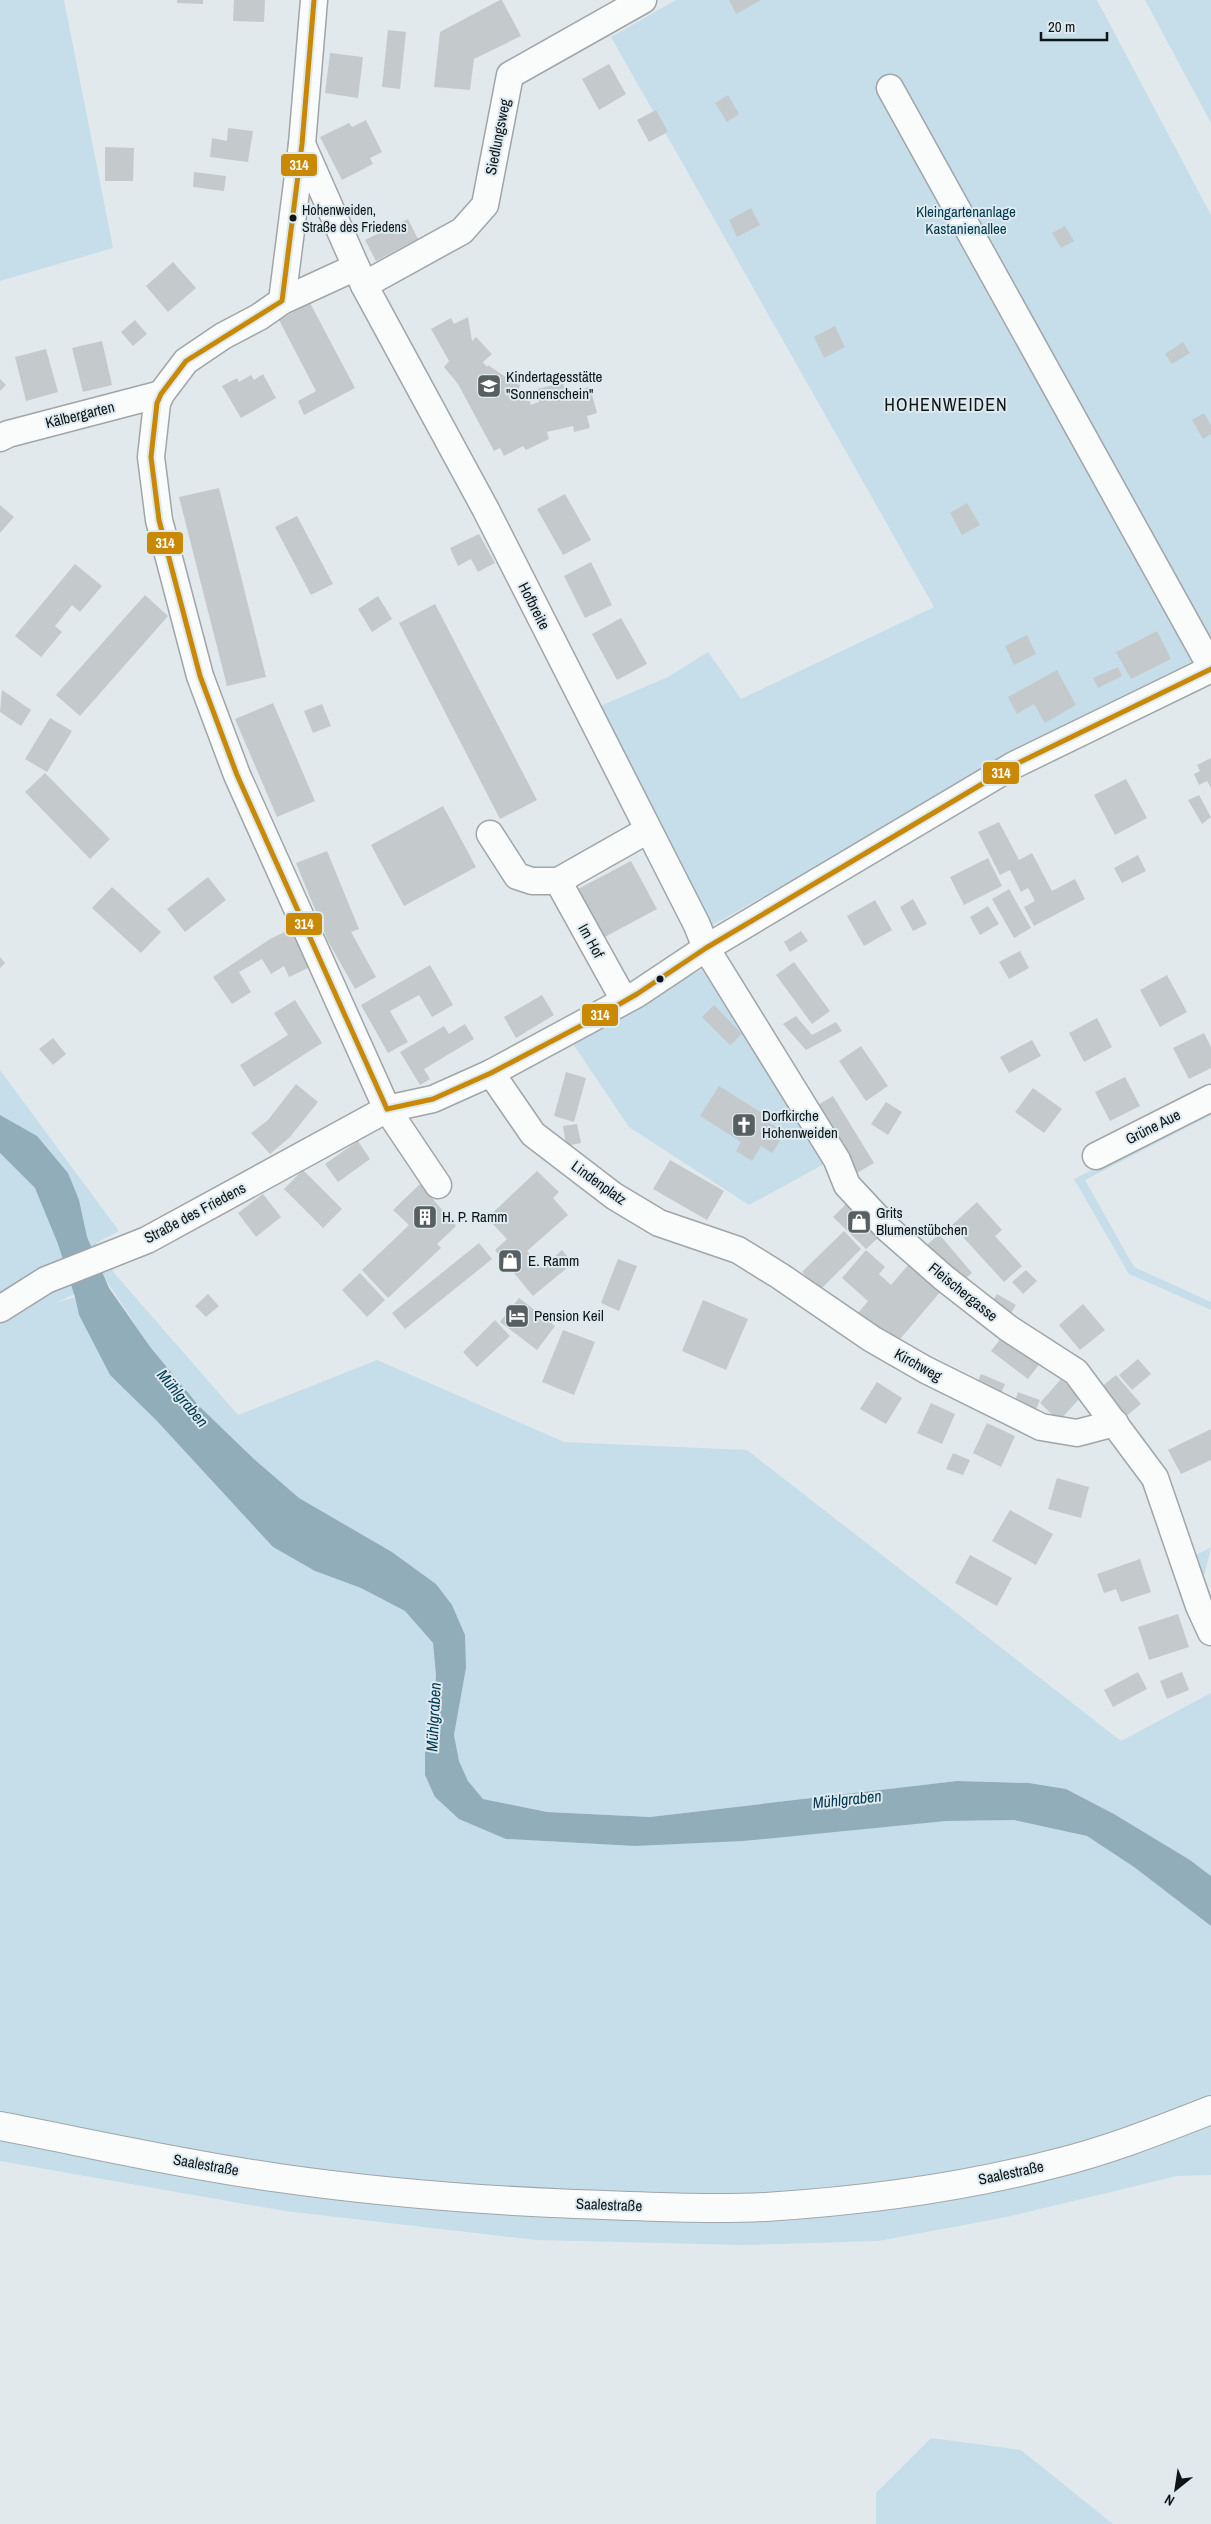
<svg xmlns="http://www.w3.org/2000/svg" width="1211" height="2524" viewBox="0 0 1211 2524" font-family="'Archivo Narrow',sans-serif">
<rect width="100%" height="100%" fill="#e1e9ec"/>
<!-- green -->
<g fill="#c6deea">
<path d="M0,0h64l49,248 -113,33z"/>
<path d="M676,0h421l114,215v446l-193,93 -309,173 -109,-221 68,-29 40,-25 33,47 193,-92 -323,-570z"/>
<path d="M1145,0h66v123z"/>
<path d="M709,965l115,199 -75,41 -120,-78 -56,-83z"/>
<path d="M0,1070l119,161 -23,12 19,31 123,141 139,-55 187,82 183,8 374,291 90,-48v183l-21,-16 -76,-46 -48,-25 -37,-6 -72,-2 -307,36 -103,-5 -64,-13 -15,-18 -9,-20 -5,-26 12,-67 -30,-84 -44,-32 -93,-54 -45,-39 -55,-53 -48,-58 -46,-69 -51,25 21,-7 4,18 31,60 46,45 117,127 42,24 46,17 44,23 28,32 3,32 -3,45 -8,29 81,90 129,7 311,-25 68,-1 73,16 47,31 77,59v249l-34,1 -170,41 -129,24 -134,4 -208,-5 -251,-29 -285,-50z"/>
<path d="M1211,1109v6l-126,65 49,87 77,35v8l-82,-36 -55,-95z"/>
<path d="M1211,1547l-7,29 7,20v31l-17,-71z"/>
<path d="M931,2438l90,12 92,74h-237v-31z"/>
</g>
<!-- water -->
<path fill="#91adba" d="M0,1115l37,21 31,37 11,27 8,37 22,51 42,60 48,58 55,53 45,39 93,54 44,32 16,21 13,30 1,33 -12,67 5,26 9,20 15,18 64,13 103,5 307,-36 72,2 37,6 48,25 76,46 21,16v50l-77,-59 -47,-31 -73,-16 -68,1 -203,20 -108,5 -129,-7 -47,-20 -24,-22 -10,-22v-26l8,-29 3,-45 -3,-32 -28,-32 -44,-23 -46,-17 -42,-24 -117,-127 -46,-45 -31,-60 -4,-18 -17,-53 -23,-56 -35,-35z"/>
<!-- building -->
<g fill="#c4cacc">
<path d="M177,0h26v4l-26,-1z"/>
<path d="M234,0h31l-1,22 -31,-1z"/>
<path d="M500,0h2l19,36 -47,23 -4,31 -36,-3 6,-55z"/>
<path d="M729,0h32l-25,14z"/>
<path d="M388,30l18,2 -6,57 -18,-2z"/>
<path d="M330,53l33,4 -5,41 -33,-5z"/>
<path d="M609,64l17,30 -27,16 -17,-31z"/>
<path d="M728,95l11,19 -12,8 -12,-19z"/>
<path d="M656,110l12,22 -19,10 -12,-22z"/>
<path d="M366,120l16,32 -12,6 3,6 -31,16 -22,-43 29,-14 3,4z"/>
<path d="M228,128l25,3 -5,31 -38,-5 2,-19 15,3z"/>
<path d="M105,147l29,1 -1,33h-28z"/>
<path d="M194,172l32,4 -2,15 -31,-4z"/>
<path d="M751,208l9,17 -23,12 -8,-17z"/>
<path d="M408,219l10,20 -42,22 -11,-21z"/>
<path d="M1065,226l9,15 -13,7 -9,-15z"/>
<path d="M173,262l23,26 -28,24 -22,-26z"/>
<path d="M310,303l45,85 -51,27 -6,-14 18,-10 -37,-71z"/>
<path d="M468,317l4,24 4,-4 16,17 -9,8 4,5 1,-2 19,13 -1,3 14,4 -4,11 15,6 -1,3 9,-3 -3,-13 27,-6 3,10 24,-6 7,26 -10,3 3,12 -16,4 -1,-6 -26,6 2,7 -23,11 -3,-4 -19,10 -4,-8 -6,3 -36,-67 -14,-17 5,-6 -18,-32 20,-11 3,6z"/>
<path d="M135,320l12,14 -14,12 -12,-14z"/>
<path d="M835,326l10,21 -21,11 -10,-21z"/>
<path d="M102,341l10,44 -29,7 -11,-44z"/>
<path d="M1183,342l7,11 -18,11 -7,-10z"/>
<path d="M46,349l12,43 -32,9 -11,-44z"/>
<path d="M263,374l13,24 -35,20 -19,-32 15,-8 2,4 12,-7 3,5z"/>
<path d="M0,379l6,6 -6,6z"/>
<path d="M1204,413l7,12v9l-8,5 -11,-19z"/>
<path d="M219,488l47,189 -39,9 -48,-189z"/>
<path d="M565,494l26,46 -28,15 -26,-46z"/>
<path d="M967,503l13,22 -18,10 -12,-22z"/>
<path d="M0,505l14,12 -14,16z"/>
<path d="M297,516l36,68 -22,11 -36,-68z"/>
<path d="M479,534l16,29 -17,9 -7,-13 -13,7 -8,-18z"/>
<path d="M591,562l21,43 -27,13 -21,-42z"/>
<path d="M75,564l27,22 -22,26 -8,-7 -17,21 7,6 -21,25 -26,-21z"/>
<path d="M145,595l23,21 -88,100 -24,-21z"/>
<path d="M378,596l14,23 -20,13 -14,-23z"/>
<path d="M435,604l102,196 -37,19 -101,-196z"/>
<path d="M621,618l26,46 -30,16 -25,-46z"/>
<path d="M1157,631l14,28 -40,20 -15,-27z"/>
<path d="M1027,635l9,19 -22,11 -9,-19z"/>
<path d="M1118,667l4,9 -24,12 -5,-10z"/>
<path d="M1057,670l19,35 -31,18 -11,-19 -17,10 -9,-17z"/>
<path d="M2,690l29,20 -10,16 -21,-14z"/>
<path d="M273,703l42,98 -38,16 -42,-98z"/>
<path d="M322,704l9,22 -18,7 -9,-22z"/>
<path d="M50,718l22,13 -25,41 -22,-13z"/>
<path d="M1211,758v30l-4,-7 -8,4 -5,-11 6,-3 -3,-6z"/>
<path d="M45,773l65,66 -20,20 -65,-67z"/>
<path d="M1126,779l21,39 -32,17 -21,-40z"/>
<path d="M1199,795l12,22 -9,7 -14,-24z"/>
<path d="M443,806l33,61 -72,39 -33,-61z"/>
<path d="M999,822l20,38 13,-7 20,38 23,-12 10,20 -51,27 -10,-19 11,-6 -7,-13 -7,4 -11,-22 -10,5 -22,-43z"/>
<path d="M327,851l32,78 -8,3 25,45 -21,12 -27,-48 -32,-78z"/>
<path d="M1138,855l8,16 -24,12 -8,-15z"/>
<path d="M988,858l14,28 -38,19 -14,-28z"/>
<path d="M631,861l26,48 -54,29 -27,-48z"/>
<path d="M208,877l18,23 -41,32 -18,-23z"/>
<path d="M112,887l49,45 -20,21 -49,-45z"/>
<path d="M1009,889l22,39 -17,10 -22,-39z"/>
<path d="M913,899l14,25 -14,7 -13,-24z"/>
<path d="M875,900l17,30 -28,16 -17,-30z"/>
<path d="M988,906l11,18 -19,11 -10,-18z"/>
<path d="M291,929l19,38 -21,10 -5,-11 -13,8 -9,-15 -23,13 12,20 -19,12 -19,-27 57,-38z"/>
<path d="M801,931l7,10 -18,11 -6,-10z"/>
<path d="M1020,951l9,17 -20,11 -10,-17z"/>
<path d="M0,957l5,6 -5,5z"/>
<path d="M794,962l36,49 -18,13 -36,-49z"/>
<path d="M430,965l23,40 -21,12 -13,-22 -29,16 18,31 -20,11 -27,-48z"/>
<path d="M1167,975l20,37 -27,15 -20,-37z"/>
<path d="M542,995l12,20 -38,23 -12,-21z"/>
<path d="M295,1000l27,43 -68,44 -14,-22 48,-30 -14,-22z"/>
<path d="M714,1005l28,29 -12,11 -28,-28z"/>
<path d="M796,1016l16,19 24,-13 6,9 -36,19 -23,-26z"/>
<path d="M1097,1018l15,29 -28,15 -15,-29z"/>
<path d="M465,1024l9,15 -50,30 6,10 -10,6 -20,-33 44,-26 5,8z"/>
<path d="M1204,1033l7,14v21l-22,11 -16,-31z"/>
<path d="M53,1038l13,16 -13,11 -14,-16z"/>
<path d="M1032,1040l9,16 -32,17 -9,-16z"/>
<path d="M861,1046l27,40 -22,15 -27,-40z"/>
<path d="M566,1072l20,6 -12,44 -20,-6z"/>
<path d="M1125,1077l15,29 -30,15 -15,-29z"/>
<path d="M296,1084l22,18 -28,35 -20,17 -19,-21 17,-13z"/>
<path d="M719,1086l46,29 -3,3 23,15 -13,20 -11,-7 -9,15 -16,-10 5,-9 -41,-26z"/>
<path d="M1033,1088l29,21 -18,24 -29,-21z"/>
<path d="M833,1096l41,67 -17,10 -41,-67z"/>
<path d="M886,1102l16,10 -14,23 -17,-11z"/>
<path d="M577,1124l4,19 -15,3 -3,-20z"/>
<path d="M358,1141l12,18 -32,23 -13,-18z"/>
<path d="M670,1160l54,31 -17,29 -54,-31z"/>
<path d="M303,1170l39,39 -19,19 -39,-39z"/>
<path d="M537,1171l22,21 -6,6 15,17 -41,36 15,17 20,-18 11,13 -40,33 -38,-46 12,-11 -20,-21z"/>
<path d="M420,1184l36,42 -19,18 4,4 -53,50 -26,-28 47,-45 -16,-15z"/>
<path d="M263,1194l18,23 -25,20 -18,-24z"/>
<path d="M977,1202l25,28 -7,6 27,30 -18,16 -52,-57z"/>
<path d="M847,1203l33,33 -14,13 -33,-32z"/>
<path d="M844,1231l17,18 -41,41 -18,-18z"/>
<path d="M939,1234l33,39 -13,11 -33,-38z"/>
<path d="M479,1243l13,16 -87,70 -13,-16z"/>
<path d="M866,1250l19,17 -6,7 12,11 18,-21 32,27 -46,54 -37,-32 10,-12 -26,-23z"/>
<path d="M618,1259l19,7 -18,45 -18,-8z"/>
<path d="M1026,1270l11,11 -14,13 -11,-12z"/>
<path d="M360,1273l25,27 -18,17 -25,-27z"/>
<path d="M208,1294l11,12 -13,11 -11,-11z"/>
<path d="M997,1294l19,11 -6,10 -19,-11z"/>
<path d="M519,1298l36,28 -18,24 -37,-28z"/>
<path d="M703,1300l45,19 -22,51 -44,-19z"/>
<path d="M1083,1304l22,26 -25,20 -21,-25z"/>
<path d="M495,1320l15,16 -33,31 -14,-15z"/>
<path d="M563,1330l32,12 -21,53 -32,-13z"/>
<path d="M1005,1333l36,29 -13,17 -37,-28z"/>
<path d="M1138,1359l13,15 -19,16 -13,-15z"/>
<path d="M981,1374l24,10 -5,12 -24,-10z"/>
<path d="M1116,1375l25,29 -16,13 -25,-29z"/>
<path d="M1061,1379l20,18 -22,24 -19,-18z"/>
<path d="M877,1382l25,16 -16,26 -26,-15z"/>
<path d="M1018,1392l22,8 -5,12 -21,-8z"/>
<path d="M931,1403l24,11 -13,30 -25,-11z"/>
<path d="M987,1423l28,13 -14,31 -28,-14z"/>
<path d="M1211,1429v31l-30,14 -13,-24z"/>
<path d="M953,1453l17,7 -7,15 -17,-6z"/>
<path d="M1057,1478l32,9 -8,31 -33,-9z"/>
<path d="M1010,1510l43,24 -17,31 -44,-24z"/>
<path d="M970,1555l42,23 -15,28 -42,-23z"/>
<path d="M1140,1559l11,33 -30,10 -5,-13 -12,4 -7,-19z"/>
<path d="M1178,1614l11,33 -40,13 -11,-33z"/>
<path d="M1138,1672l9,17 -34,18 -9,-17z"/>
<path d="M1182,1672l7,18 -22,9 -7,-18z"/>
</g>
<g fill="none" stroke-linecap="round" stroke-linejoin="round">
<defs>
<g id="minor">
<path d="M314,0l-12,144 -20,157 -23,16 -36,19 -37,25 -25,33 -4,9 -6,54 8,63 41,156 37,99 150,334 51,76"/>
<path d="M890,88l321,579"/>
<path d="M302,144l62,141 122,225 211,415 9,23 131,212 10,25 40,43 57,50 64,50 68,44 79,106 44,128 12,26"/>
<path d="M364,285l98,-54 23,-26 25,-130 133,-75"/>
<path d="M282,301l74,-34"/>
<path d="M0,438l8,-4 153,-40"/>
<path d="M490,834l27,42 15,5h26l90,-51"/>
<path d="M558,881l66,119"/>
<path d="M491,1073l42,61 81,62 45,27 79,27 42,26 92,63 54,31 115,57 36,6 38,-10"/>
<path d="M1096,1156l115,-58"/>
<path d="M0,1309l46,-29 101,-40 240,-131 46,-10 58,-26 146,-79 69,-46 308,-183 197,-96"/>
</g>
<path id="tertiary" d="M0,2126c93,18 186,39 279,52 98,14 197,22 296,26 63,2 128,6 191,3 96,-6 194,-19 287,-43 54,-13 107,-34 158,-54"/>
</defs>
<!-- minor casing -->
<use href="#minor" stroke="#a0a5a8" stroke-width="29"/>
<!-- tertiary casing -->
<use href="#tertiary" stroke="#a0a5a8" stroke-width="30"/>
<!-- minor -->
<use href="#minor" stroke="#fafcfc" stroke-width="26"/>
<!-- tertiary -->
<use href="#tertiary" stroke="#fafcfc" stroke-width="28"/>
<defs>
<g id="bus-1">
<path d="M314,0l-12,144 -20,157 -96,60 -25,33 -4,9 -6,54 8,63 41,156 37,99 150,334"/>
<path d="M387,1109l46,-10 58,-26 101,-53 45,-26 69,-46 308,-183 197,-96"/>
</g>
</defs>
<!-- bus-1 casing -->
<use href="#bus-1" stroke="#ddeaf0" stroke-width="9"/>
<!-- bus-1 -->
<use href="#bus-1" stroke="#c98904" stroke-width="5"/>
</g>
<!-- icons -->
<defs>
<symbol id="school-square" viewBox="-11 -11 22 22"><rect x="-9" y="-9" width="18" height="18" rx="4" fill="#585f61" stroke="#ddeaf0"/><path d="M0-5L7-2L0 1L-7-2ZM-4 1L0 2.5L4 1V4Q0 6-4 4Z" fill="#fff"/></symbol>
<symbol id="church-square" viewBox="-11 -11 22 22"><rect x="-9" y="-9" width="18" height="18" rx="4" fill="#585f61" stroke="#ddeaf0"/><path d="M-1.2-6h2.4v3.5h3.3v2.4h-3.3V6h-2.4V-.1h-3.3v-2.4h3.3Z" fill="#fff"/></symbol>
<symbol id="building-square" viewBox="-11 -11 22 22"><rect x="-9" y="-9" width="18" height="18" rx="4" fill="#585f61" stroke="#ddeaf0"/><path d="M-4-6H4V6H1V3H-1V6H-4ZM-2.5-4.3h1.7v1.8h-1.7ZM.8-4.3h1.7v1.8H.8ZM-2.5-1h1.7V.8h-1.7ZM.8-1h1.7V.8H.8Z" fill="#fff"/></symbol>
<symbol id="shop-square" viewBox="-11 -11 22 22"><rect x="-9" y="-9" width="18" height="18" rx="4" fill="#585f61" stroke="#ddeaf0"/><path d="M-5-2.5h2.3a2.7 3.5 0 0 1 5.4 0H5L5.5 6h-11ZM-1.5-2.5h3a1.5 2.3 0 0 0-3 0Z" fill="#fff"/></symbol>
<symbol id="hotel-square" viewBox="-11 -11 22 22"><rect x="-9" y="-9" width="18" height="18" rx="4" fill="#585f61" stroke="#ddeaf0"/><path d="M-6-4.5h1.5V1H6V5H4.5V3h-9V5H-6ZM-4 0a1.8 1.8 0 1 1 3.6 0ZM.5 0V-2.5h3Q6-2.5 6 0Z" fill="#fff"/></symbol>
</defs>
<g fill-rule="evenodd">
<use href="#school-square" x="475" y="372" width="28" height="28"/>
<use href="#church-square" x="730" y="1111" width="28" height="28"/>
<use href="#building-square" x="411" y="1203" width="28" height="28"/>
<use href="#shop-square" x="845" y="1208" width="28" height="28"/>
<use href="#shop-square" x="496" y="1247" width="28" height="28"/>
<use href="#hotel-square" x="503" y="1302" width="28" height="28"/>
</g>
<!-- markers -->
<g fill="#0f1416" stroke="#ddeaf0" stroke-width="2">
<circle cx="293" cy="218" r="4.5"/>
<circle cx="660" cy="979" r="4.5"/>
</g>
<g text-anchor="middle" stroke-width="4" stroke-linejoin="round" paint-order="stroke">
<!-- bus labels -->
<g font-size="14" fill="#0f1416" stroke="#ddeaf0" text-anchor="start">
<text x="302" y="215">Hohenweiden,<tspan x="302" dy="17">Straße des Friedens</tspan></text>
</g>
<!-- street labels -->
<g font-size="15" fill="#0f1416" stroke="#ddeaf0">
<text transform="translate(498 137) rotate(-79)" y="5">Siedlungsweg</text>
<text transform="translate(80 415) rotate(-14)" y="5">Kälbergarten</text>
<text transform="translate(534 606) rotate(63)" y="5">Hofbreite</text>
<text transform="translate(591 941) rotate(61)" y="5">Im Hof</text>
<text transform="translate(1153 1127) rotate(-27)" y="5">Grüne Aue</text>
<text transform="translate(599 1183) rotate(36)" y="5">Lindenplatz</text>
<text transform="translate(195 1213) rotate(-28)" y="5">Straße des Friedens</text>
<text transform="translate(963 1292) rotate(39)" y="5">Fleischergasse</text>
<text transform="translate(918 1365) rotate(29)" y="5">Kirchweg</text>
<text transform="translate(206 2165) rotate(10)" y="5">Saalestraße</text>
<text transform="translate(1011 2173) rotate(-12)" y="5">Saalestraße</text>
<text transform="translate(609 2205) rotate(2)" y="5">Saalestraße</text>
</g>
<!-- park labels -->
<g font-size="15" fill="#02374c" stroke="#ddeaf0">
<text x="966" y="217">Kleingartenanlage<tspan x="966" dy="17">Kastanienallee</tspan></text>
</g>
<!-- poi labels -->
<g font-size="15" fill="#0f1416" stroke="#ddeaf0" text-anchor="start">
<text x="506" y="382">Kindertagesstätte<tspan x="506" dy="17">"Sonnenschein"</tspan></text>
<text x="762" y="1121">Dorfkirche<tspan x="762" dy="17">Hohenweiden</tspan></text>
<text x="876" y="1218">Grits<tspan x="876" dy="17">Blumenstübchen</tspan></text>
<text x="442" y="1222">H. P. Ramm</text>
<text x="528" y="1266">E. Ramm</text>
<text x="534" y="1321">Pension Keil</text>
</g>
<!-- water labels -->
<g font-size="16" font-style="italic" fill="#01374c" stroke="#ddeaf0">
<text transform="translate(183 1398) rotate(50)" y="6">Mühlgraben</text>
<text transform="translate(433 1717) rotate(-87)" y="6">Mühlgraben</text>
<text transform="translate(847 1799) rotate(-6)" y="6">Mühlgraben</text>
</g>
<!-- quarter labels -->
<g font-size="18" letter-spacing="1" fill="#0f1416" stroke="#ddeaf0">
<text x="946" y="411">HOHENWEIDEN</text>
</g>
</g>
<g stroke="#ddeaf0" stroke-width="2">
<rect x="280" y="153" width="38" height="24" rx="5" fill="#c98904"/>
<rect x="146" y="531" width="38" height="24" rx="5" fill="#c98904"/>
<rect x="982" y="761" width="38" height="24" rx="5" fill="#c98904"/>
<rect x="285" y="912" width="38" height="24" rx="5" fill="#c98904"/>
<rect x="581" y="1003" width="38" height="24" rx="5" fill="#c98904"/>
</g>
<g font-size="14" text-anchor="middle" font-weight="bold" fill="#fff">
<text x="299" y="170">314</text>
<text x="165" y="548">314</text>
<text x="1001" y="778">314</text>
<text x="304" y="929">314</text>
<text x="600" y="1020">314</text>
</g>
<!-- north arrow -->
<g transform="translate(1176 2489) rotate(210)" stroke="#ddeaf0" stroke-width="4" paint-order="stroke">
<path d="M0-4L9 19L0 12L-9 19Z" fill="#0f1416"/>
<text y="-8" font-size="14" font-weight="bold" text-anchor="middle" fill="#0f1416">N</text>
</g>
<!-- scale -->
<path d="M1041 32v8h66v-8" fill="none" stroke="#0f1416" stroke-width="2.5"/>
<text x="1048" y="32" font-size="15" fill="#0f1416" stroke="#ddeaf0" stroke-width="4" paint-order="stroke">20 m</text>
</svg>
